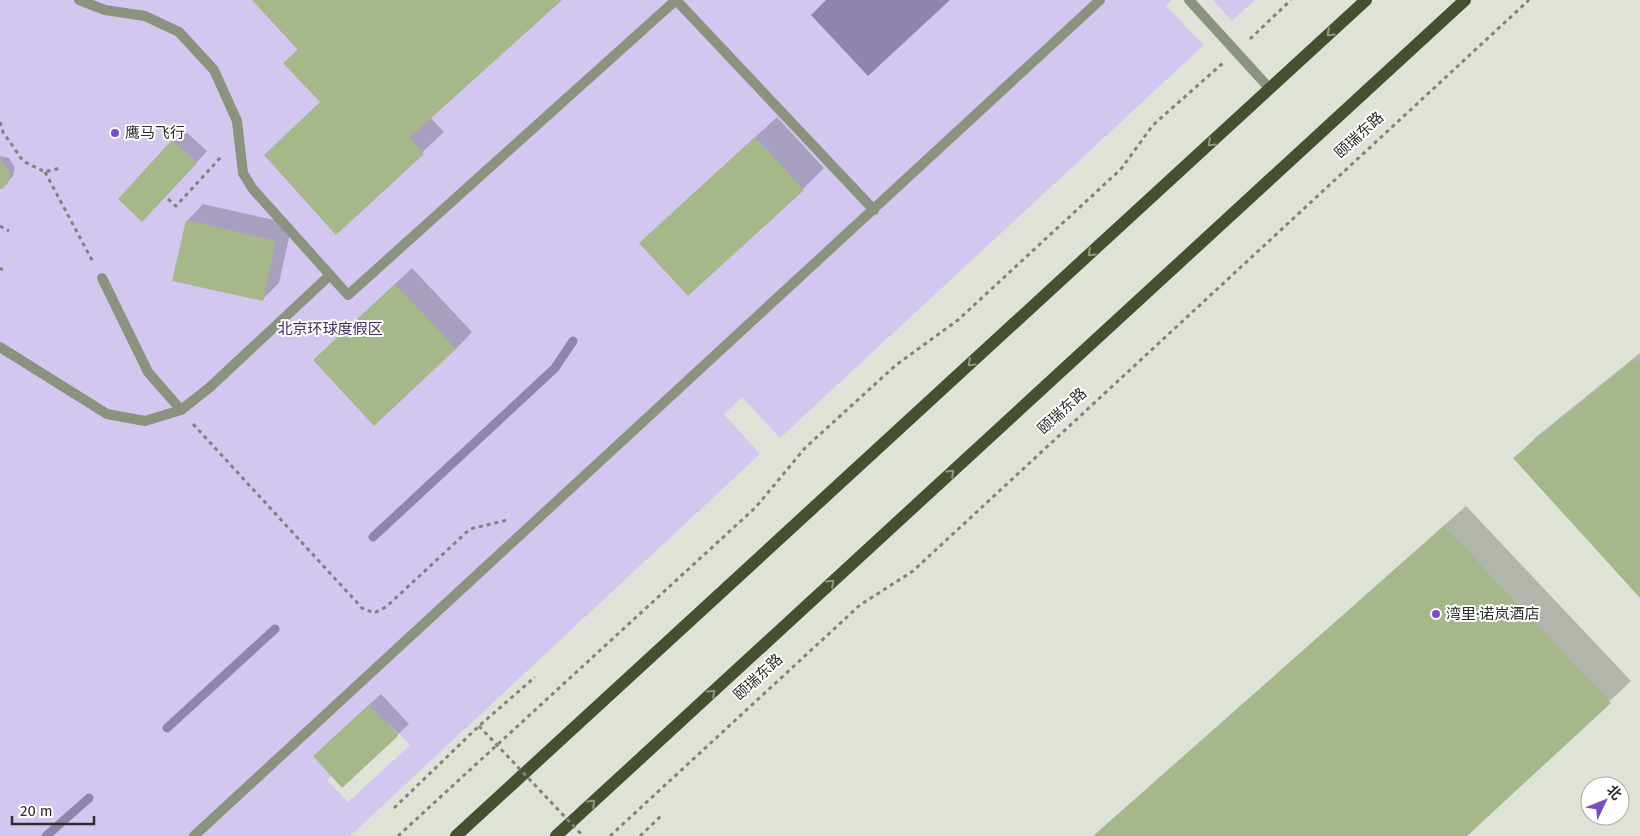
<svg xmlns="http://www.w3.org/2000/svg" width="1640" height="836" viewBox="0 0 1640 836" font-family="'Fira Sans','Noto Sans SC',sans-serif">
<rect width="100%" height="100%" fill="#dfe3d7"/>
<!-- green -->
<g fill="#d3c7f0" fill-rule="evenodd">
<path d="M0,0h1172l-6,6 38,39 -424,393 -38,-41 -18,17 36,40 -410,382h-350zM389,723l21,22 -62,57 -21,-22z"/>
<path d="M1213,0h42l-23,21z"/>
</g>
<!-- water -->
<path fill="#9083ae" d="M826,0h124l-82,76 -57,-61z"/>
<!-- shadow -->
<g fill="#0003">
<path d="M253,0h308l-131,117 14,15 -108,101 -15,-132 -36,-38 13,-14z"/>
<path d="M777,117l47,51 -21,21 -162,54z"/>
<path d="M184,130l23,21 -53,58 -34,-10z"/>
<path d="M0,156l9,2 6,10 -2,8 -11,12z"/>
<path d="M203,204l89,20 -13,59 -17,17 -75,-79z"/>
<path d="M412,268l60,64 -16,17 -125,-5z"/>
<path d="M1640,353v243l-125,-138 21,-21z"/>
<path d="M1466,506l165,175 -165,155h-373z"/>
<path d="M381,694l28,30 -67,62 -17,-41z"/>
</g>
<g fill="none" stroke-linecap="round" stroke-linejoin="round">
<!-- stream -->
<g stroke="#9083ae" stroke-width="9">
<path d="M373,537l182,-169 18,-27"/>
<path d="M167,728l108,-99"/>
<path d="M46,836l43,-38"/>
</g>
</g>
<!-- building -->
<g fill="#a6b789">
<path d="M252,0h310l-153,138 15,16 -88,81 -72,-80 56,-53 -37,-39 15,-13z"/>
<path d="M755,137l49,53 -116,106 -49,-53z"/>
<path d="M172,140l25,23 -55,59 -24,-23z"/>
<path d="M0,162l4,2 6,10 -2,9 -6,6h-2z"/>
<path d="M186,220l90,21 -13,60 -91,-20z"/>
<path d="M395,284l61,65 -82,77 -61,-66z"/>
<path d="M1634,360l6,3v235l-127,-140z"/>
<path d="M1444,526l167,177 -144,133h-373z"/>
<path d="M369,705l29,31 -56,52 -29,-32z"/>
</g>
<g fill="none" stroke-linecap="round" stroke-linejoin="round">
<!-- path -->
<g stroke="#80837c" stroke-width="3" stroke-dasharray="4 4" stroke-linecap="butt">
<path d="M1250,39l41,-39"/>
<path d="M0,122l3,10 20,29 22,11 15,-4"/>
<path d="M45,172l48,90"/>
<path d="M168,199l8,7 45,-49"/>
<path d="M0,226l9,5"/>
<path d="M0,269h3"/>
<path d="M193,424l169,184 12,5 12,-6 84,-78 37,-9"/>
<path d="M394,808l85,-82 56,-49"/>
<path d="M398,836l358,-329 49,-59 91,-83 62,-45 163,-151 32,-44 70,-62"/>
<path d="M610,836l250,-231 53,-34 616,-571"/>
<path d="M640,836l21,-20"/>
</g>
<!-- lane -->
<g stroke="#8b927e" stroke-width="10">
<path d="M676,0l198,210"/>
<path d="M1189,0l81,89"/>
<path d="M243,173l9,15 96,107 328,-295"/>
<path d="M102,278l46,94 33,38"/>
<path d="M0,347l107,67 38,7 36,-11 28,-22 121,-113"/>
<path d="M194,836l906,-836"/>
</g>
<!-- street -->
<path stroke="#8b927e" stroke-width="10" d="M79,0l26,10 40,6 34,16 35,38 23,51 6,52"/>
<!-- primary -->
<g stroke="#45512e" stroke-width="12">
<path d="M456,836l910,-836"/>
<path d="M556,836l909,-836"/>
</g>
<!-- path-bridge -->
<path stroke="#80837c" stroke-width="3" stroke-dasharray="4 4" stroke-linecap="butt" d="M479,726l104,110"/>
</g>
<!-- one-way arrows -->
<defs><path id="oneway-chevron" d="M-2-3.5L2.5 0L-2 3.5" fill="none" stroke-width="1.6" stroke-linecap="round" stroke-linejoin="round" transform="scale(1.25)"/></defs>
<g stroke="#8f9782">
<use href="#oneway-chevron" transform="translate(1330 33) rotate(137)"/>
<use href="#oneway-chevron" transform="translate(1211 143) rotate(137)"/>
<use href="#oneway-chevron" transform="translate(1091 253) rotate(137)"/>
<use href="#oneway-chevron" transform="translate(971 363) rotate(137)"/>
<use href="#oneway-chevron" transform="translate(951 473) rotate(-43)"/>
<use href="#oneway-chevron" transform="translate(831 583) rotate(-43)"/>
<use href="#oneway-chevron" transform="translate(712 693) rotate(-43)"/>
<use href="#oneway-chevron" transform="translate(592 803) rotate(-43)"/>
</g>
<!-- markers -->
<g fill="#7c4cc4" stroke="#fff" stroke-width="2">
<circle cx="115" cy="133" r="5"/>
<circle cx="1436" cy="614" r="5"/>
</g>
<g text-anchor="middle" stroke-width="4" stroke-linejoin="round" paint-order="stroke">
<!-- poi labels -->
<g font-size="15" fill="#2c2e2a" stroke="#fff" text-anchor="start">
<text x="125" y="138">鹰马飞行</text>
<text x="1446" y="619">湾里·诺岚酒店</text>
</g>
<!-- street labels -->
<g font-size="15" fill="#2c2e2a" stroke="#fff">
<text transform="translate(1359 135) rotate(-43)" y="5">颐瑞东路</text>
<text transform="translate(1062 411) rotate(-43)" y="5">颐瑞东路</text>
<text transform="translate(758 677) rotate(-43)" y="5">颐瑞东路</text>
</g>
<!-- park labels -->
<g font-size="15" fill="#402b64" stroke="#fff">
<text x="330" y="334">北京环球度假区</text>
</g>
</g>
<!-- north arrow -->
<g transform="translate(1605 801) rotate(47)"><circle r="24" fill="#ffffff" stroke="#ababaa"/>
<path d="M0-4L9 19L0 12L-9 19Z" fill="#7c4cc4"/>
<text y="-8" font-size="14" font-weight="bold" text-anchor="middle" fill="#2c2e2a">北</text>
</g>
<!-- scale -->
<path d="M12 816v8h82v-8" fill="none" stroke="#2c2e2a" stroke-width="2.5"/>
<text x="20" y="816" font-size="15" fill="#2c2e2a" stroke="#ffffff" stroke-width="4" paint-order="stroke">20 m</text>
</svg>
